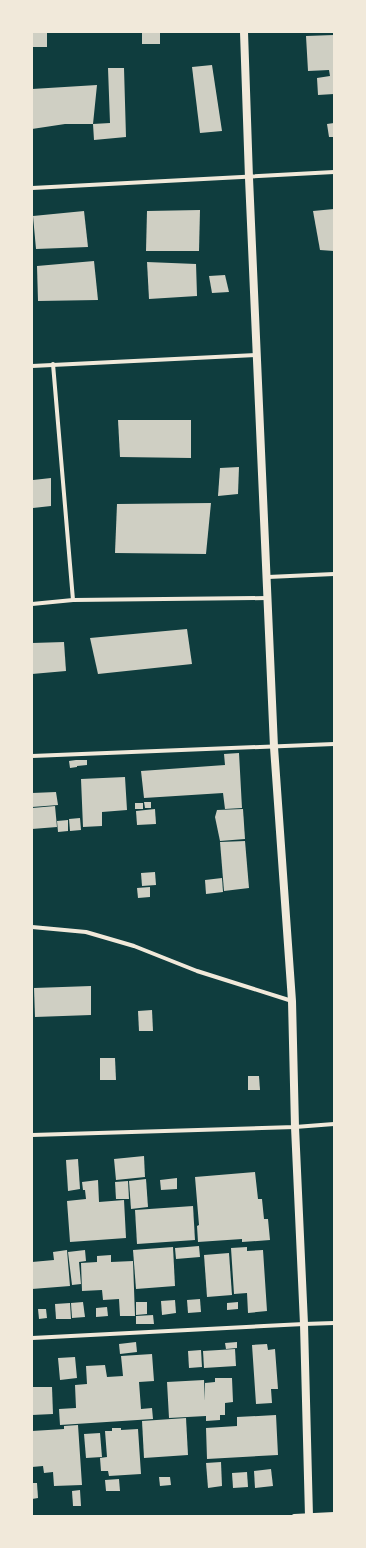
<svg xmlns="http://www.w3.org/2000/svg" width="366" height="1548" viewBox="0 0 366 1548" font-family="'Roboto Condensed',sans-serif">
<rect width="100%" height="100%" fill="#0f3d3e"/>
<!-- building -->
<g fill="#cfcfc3">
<rect x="32" y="32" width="15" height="15"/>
<rect x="142" y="32" width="18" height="12"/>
<path d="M334,35v59l-16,1 -1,-17 13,-2 -1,-6 -21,1 -2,-35z"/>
<path d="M212,65l10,66 -22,2 -8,-66z"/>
<path d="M108,68h16l2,69 -32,3 -1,-16 17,-1z"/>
<path d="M97,85l-4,39h-28l-33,5v-40z"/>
<path d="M334,123v14h-5l-2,-13z"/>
<path d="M334,209v42l-14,-1 -7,-39z"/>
<path d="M200,210l-1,41h-53l1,-40z"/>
<path d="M84,211l4,36 -52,2 -3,-33z"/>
<path d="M94,261l4,39 -60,1 -1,-35z"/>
<path d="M147,262l49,2 1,32 -48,3z"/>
<path d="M225,275l4,17 -17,1 -3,-17z"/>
<path d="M118,420h73v38l-71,-1z"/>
<path d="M239,467l-1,27 -20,2 2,-28z"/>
<path d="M51,478v28l-18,2v-28z"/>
<path d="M211,503l-5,51 -91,-1 2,-49z"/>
<path d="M187,629l5,35 -94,10 -8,-36z"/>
<path d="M64,642l2,29 -34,3v-31z"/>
<path d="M239,753l3,55 -17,1 -2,-16 -79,5 -3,-27 84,-6 -1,-11z"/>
<path d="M76,760h11v5l-10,1v1l-7,1 -1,-7z"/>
<path d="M125,777l2,33 -25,2v14l-19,1 -2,-48z"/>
<path d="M56,792l2,13 -26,2v-14z"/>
<path d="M144,802h7v6h-6z"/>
<rect x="135" y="803" width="8" height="6"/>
<path d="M55,806l2,21 -25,2v-21z"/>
<path d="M155,809l1,15 -19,1 -1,-14z"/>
<path d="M243,809l2,30 -25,2 -5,-24 2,-7z"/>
<path d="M80,818l1,12 -11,1 -1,-12z"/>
<path d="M68,820v11l-10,1 -1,-11z"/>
<path d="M245,841l4,47 -25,3 -4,-49z"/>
<path d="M155,872l1,13 -14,1 -1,-13z"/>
<path d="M222,878l1,14 -17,2 -1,-14z"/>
<path d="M150,887v10l-12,1 -1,-10z"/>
<path d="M91,986v29l-56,2 -1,-29z"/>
<path d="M152,1010l1,21h-14l-1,-20z"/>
<path d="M100,1058h15l1,22h-16z"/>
<path d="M248,1076h11l1,14h-12z"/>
<path d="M144,1156l1,21 -29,3 -2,-21z"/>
<path d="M78,1159l2,30 -12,2 -2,-31z"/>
<path d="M255,1172l3,27h4l2,20h4l2,21 -28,2v-3l-44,3 -1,-16 2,-1 -4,-48z"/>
<path d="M177,1178v11l-16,1 -1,-10z"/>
<path d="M146,1179l2,28 -17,2 -2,-28z"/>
<path d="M98,1180l1,22 25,-2 2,38 -56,4 -3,-41 19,-2 -1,-9h-2l-1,-8z"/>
<path d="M128,1181l1,18h-13l-1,-17z"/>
<path d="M193,1206l2,34 -58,4 -2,-34z"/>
<path d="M199,1246l1,11 -24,2 -1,-11z"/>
<path d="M173,1247l2,39 -39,3 -3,-39z"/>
<path d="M247,1247v4l16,-1 4,61 -19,2 -1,-20 -13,1 -3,-46z"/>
<path d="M67,1250l3,36 -38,3v-27l22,-2 -1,-8z"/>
<path d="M85,1250l1,11 -7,1 2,22 -9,1 -4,-33z"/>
<path d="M229,1253l3,42 -25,2 -3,-42z"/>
<path d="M111,1255v7l22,-1 2,55h-15l-1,-17 -16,1 -1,-10 -20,1 -1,-28 16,-1v-6z"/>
<path d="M200,1299l1,13 -13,1 -1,-13z"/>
<path d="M175,1300l1,13 -14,2 -1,-14z"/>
<path d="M83,1302l2,15 -13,1 -1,-15z"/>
<path d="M136,1302h11v12l-11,1z"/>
<path d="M238,1302v7l-11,1v-7z"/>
<path d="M70,1303l1,16h-15l-1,-15z"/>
<path d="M107,1307l1,9 -12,1v-9z"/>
<path d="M38,1309h8l1,9 -8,1z"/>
<path d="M153,1315l1,9h-18v-8z"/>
<path d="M136,1342l1,10 -17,2 -1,-10z"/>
<path d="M237,1342v6l-11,1 -1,-6z"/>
<path d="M267,1344l1,6 7,-1 3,40h-7l1,14 -16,1 -4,-59z"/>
<path d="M235,1349l1,17 -32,2 -1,-17z"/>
<path d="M201,1350l1,17 -13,1 -1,-17z"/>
<path d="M152,1354l2,27 -15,1 2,27 11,-1 1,11 -93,6 -1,-16 17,-1 -1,-23 12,-1 -1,-18 19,-1 2,12 16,-1 -2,-20z"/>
<path d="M75,1357l2,21 -17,2 -2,-22z"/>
<path d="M215,1378h17l1,24 -8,1v12h-5v5l-14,1v-5l-37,2 -2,-36 37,-2 1,21v-18l10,-1z"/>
<path d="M32,1387h20l1,27 -21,1z"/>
<path d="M276,1415l2,40 -71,4 -1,-31 31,-2v-9z"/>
<path d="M186,1418l2,37 -44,3 -2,-37z"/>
<path d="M78,1425l4,60 -28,1 -1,-14 -9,1 -1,-7 -11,1v-36l32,-2v-3z"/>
<path d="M112,1428h9v2l17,-1 3,45 -32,2 -1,-5h-7l-1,-13 7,-1 -2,-26h7z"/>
<path d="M100,1433l2,24 -16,1 -2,-24z"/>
<path d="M221,1462l1,24 -14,2 -2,-25z"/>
<path d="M271,1469l2,17 -18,2 -1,-17z"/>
<path d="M247,1472l1,15 -15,1 -1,-15z"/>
<path d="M159,1477h11l1,8 -11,1z"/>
<path d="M119,1479l1,12h-14l-1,-11z"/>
<path d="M32,1483h5l1,15 -6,1z"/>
<path d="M80,1490l1,16h-8l-1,-15z"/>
</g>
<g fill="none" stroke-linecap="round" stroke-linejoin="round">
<!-- minor -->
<g stroke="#f1e9da" stroke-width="4">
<path d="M32,188l302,-16"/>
<path d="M53,364l20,236"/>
<path d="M32,366l225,-11"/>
<path d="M268,577l66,-3"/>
<path d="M32,604l41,-4 194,-2"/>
<path d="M32,756l302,-12"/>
<path d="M32,927l54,5 48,14 63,25 95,30"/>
<path d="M32,1135l263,-8 39,-3"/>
<path d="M32,1338l272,-14 30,-1"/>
<path d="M294,1516l40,-2"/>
</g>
<!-- secondary -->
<path stroke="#f1e9da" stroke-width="8" d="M244,32l5,146 25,569 18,254 3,126 9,197 5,192"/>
</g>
<!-- border -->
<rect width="366" height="1548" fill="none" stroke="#f1e9da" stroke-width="66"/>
</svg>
